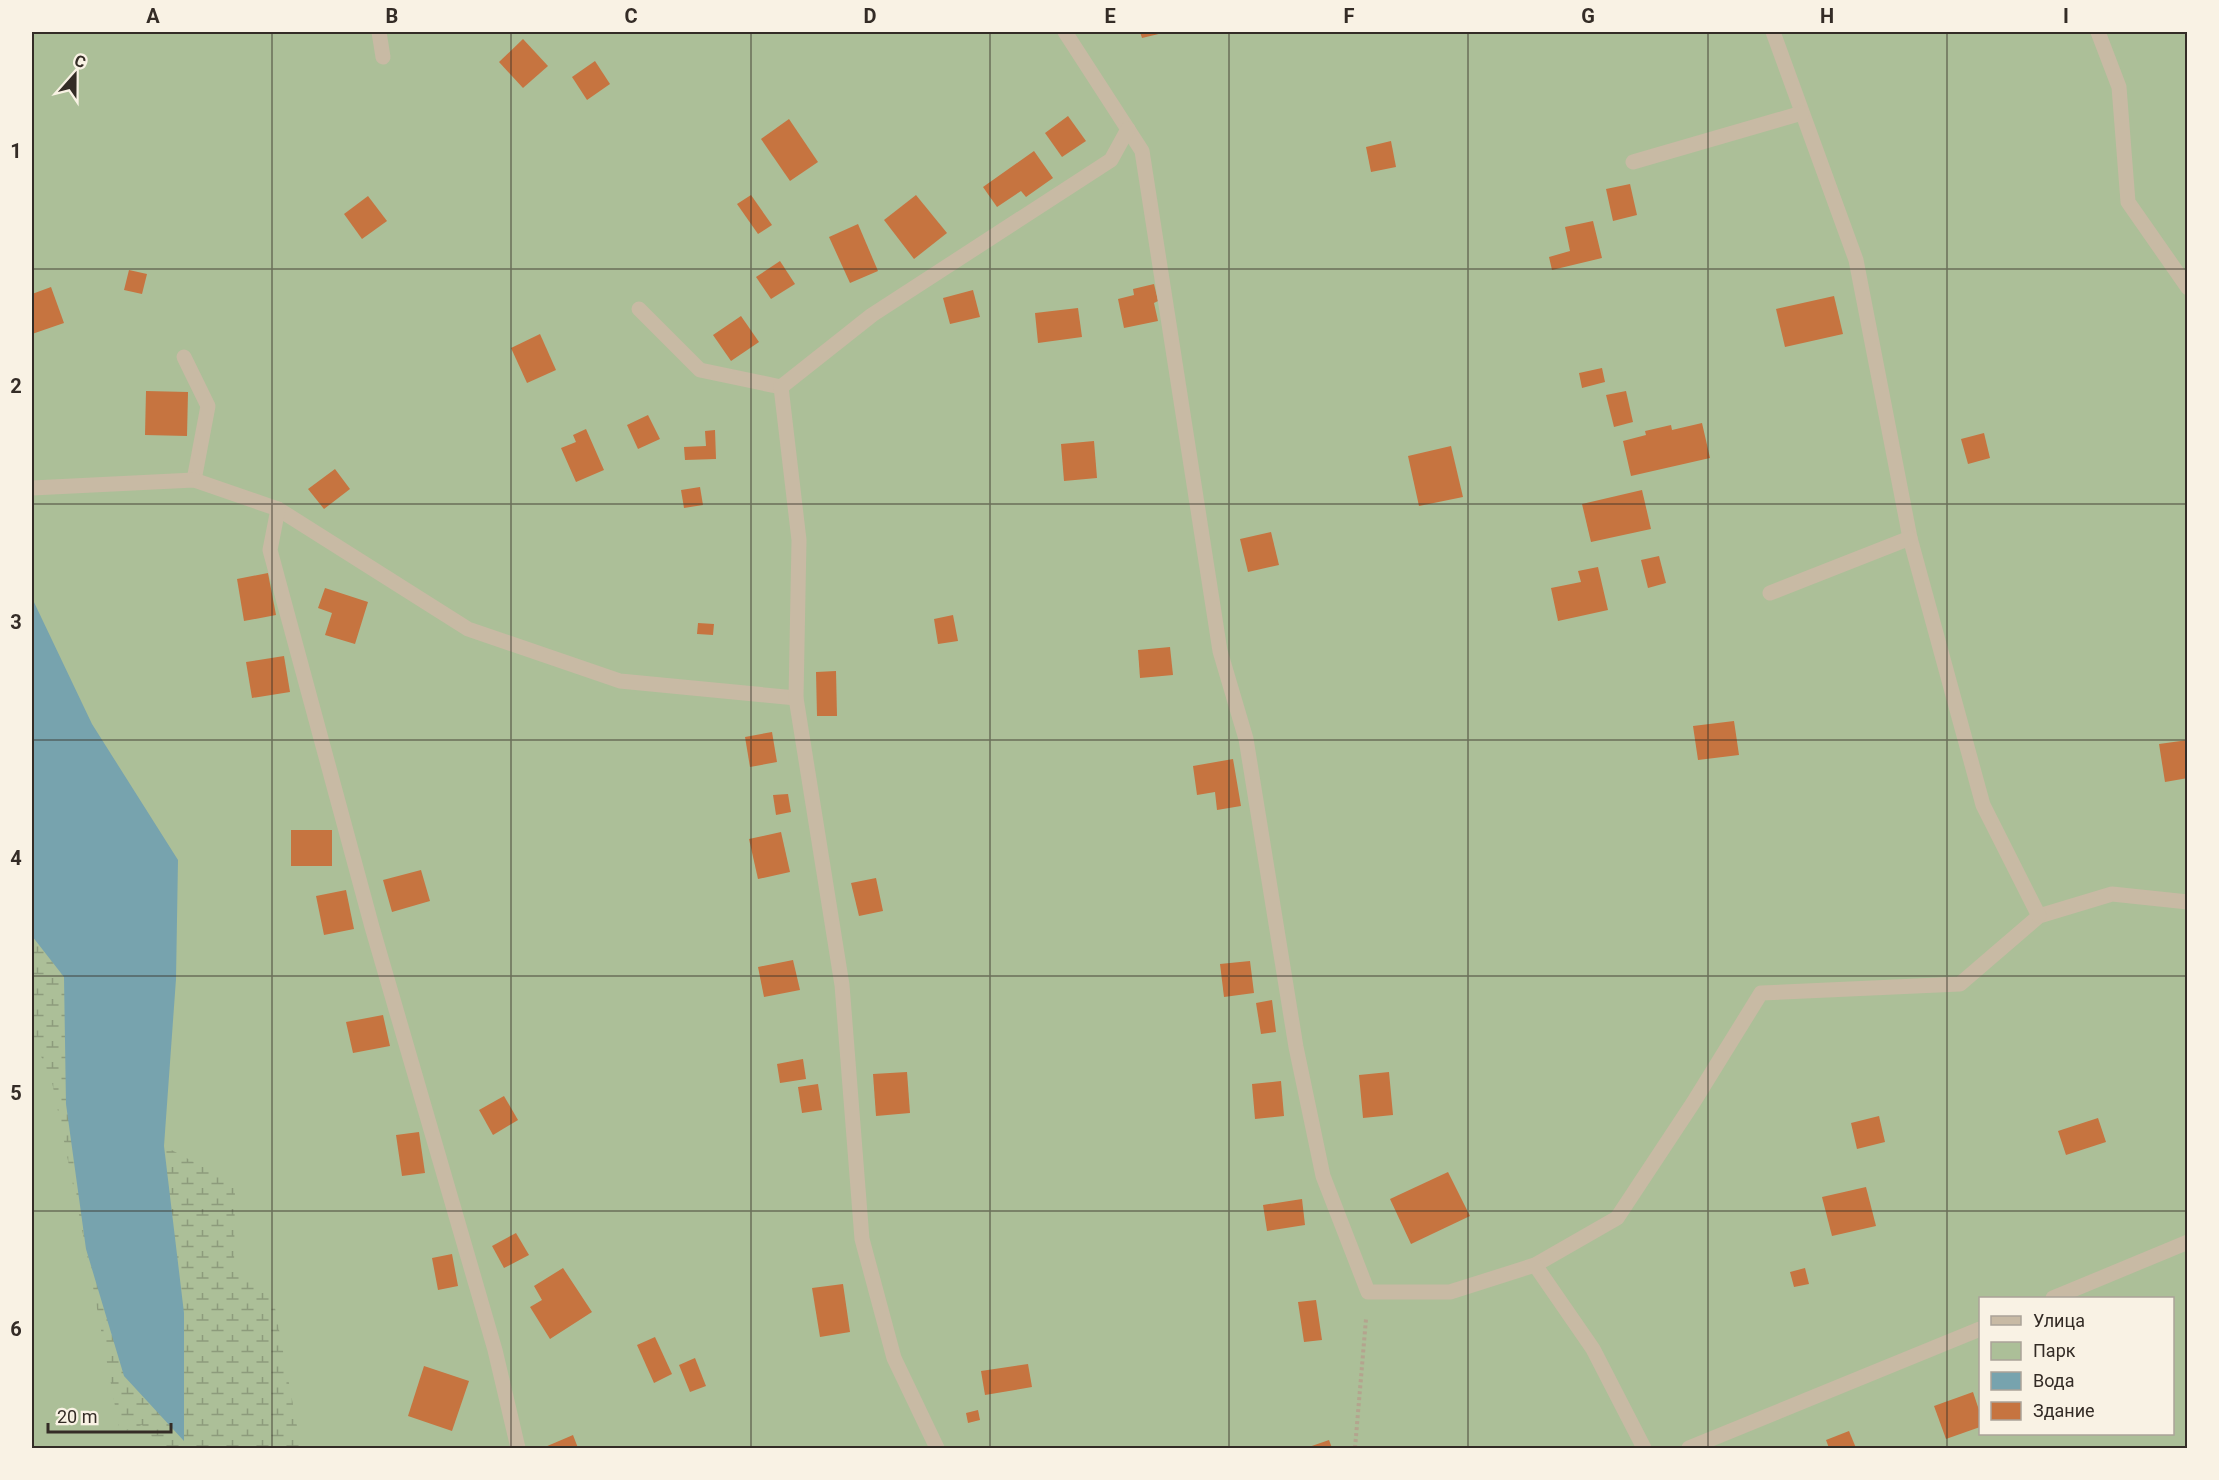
<svg xmlns="http://www.w3.org/2000/svg" width="2219" height="1480" viewBox="0 0 2219 1480" font-family="Roboto,sans-serif">
<defs>
<pattern id="wetland-marsh" width="20" height="14" patternUnits="userSpaceOnUse" patternTransform="scale(1.5)"><rect width="20" height="14" fill="#acbf98"/><path d="M1 5h8M5 5V1M11 12h8M15 12V8" fill="none" stroke="#8d9b7c"/></pattern>
</defs>
<rect width="100%" height="100%" fill="#f1e8d7"/>
<!-- green -->
<path fill="#acbf98" fill-rule="evenodd" d="M32,32h2155v1416h-2155zM1980,1298h192v136h-192z"/>
<!-- wetland -->
<path fill="url(#wetland-marsh)" d="M32,936l32,41 100,169 71,38 -1,84 39,29 28,151h-140l-19,-23 -22,8 -34,-184 -34,-167 -20,-47z"/>
<!-- water -->
<path fill="#77a3ae" d="M32,598l60,126 86,136 -2,119 -12,167 20,167v128l-60,-65 -38,-127 -20,-145 -2,-127 -32,-41z"/>
<!-- building -->
<g fill="#c67440">
<path d="M1140,32h27l-25,6z"/>
<path d="M523,39l25,27 -25,22 -24,-26z"/>
<path d="M595,61l15,23 -23,16 -15,-23z"/>
<path d="M1068,116l18,25 -24,16 -17,-24z"/>
<path d="M789,119l29,43 -28,19 -29,-42z"/>
<path d="M1391,141l5,26 -25,5 -5,-25z"/>
<path d="M1034,151l19,27 -27,19 -5,-6 -24,16 -14,-20z"/>
<path d="M1630,184l7,31 -24,6 -7,-32z"/>
<path d="M751,195l21,30 -14,9 -21,-30z"/>
<path d="M916,195l31,38 -33,26 -30,-39z"/>
<path d="M368,196l19,25 -25,18 -18,-25z"/>
<path d="M1593,221l9,37 -50,12 -3,-13 21,-6 -5,-24z"/>
<path d="M858,224l20,47 -28,12 -21,-46z"/>
<path d="M780,261l15,23 -24,15 -15,-22z"/>
<path d="M129,270l18,4 -5,20 -18,-4z"/>
<path d="M1154,284l4,17 -4,2 4,18 -34,7 -6,-29 16,-4 -1,-6z"/>
<path d="M51,287l13,36 -32,11v-40z"/>
<path d="M973,290l7,27 -30,7 -7,-26z"/>
<path d="M1834,296l9,38 -58,13 -9,-38z"/>
<path d="M1078,308l4,29 -44,6 -3,-30z"/>
<path d="M741,316l18,26 -28,19 -18,-26z"/>
<path d="M540,334l16,36 -29,13 -16,-35z"/>
<path d="M1602,368l3,14 -23,6 -3,-15z"/>
<path d="M146,391l42,1 -1,44 -42,-1z"/>
<path d="M1626,391l7,31 -19,5 -8,-32z"/>
<path d="M648,415l12,24 -22,10 -11,-24z"/>
<path d="M1702,423l8,35 -79,18 -8,-35 23,-6 -1,-4 26,-6 1,5z"/>
<path d="M586,429l18,41 -28,12 -15,-34 15,-6 -3,-7z"/>
<path d="M715,430l1,29 -31,1 -1,-13 22,-1 -1,-15z"/>
<path d="M1984,433l6,25 -22,6 -7,-25z"/>
<path d="M1094,441l3,37 -33,3 -3,-37z"/>
<path d="M1451,446l12,51 -44,9 -11,-50z"/>
<path d="M335,469l15,20 -26,20 -16,-20z"/>
<path d="M700,487l3,18 -19,3 -3,-18z"/>
<path d="M1642,490l9,39 -60,13 -9,-38z"/>
<path d="M1271,532l8,33 -31,7 -8,-33z"/>
<path d="M1659,556l7,27 -18,5 -7,-28z"/>
<path d="M1598,567l10,43 -50,11 -7,-33 30,-6 -3,-11z"/>
<path d="M268,573l8,42 -32,6 -7,-42z"/>
<path d="M325,588l43,14 -13,42 -30,-9 7,-22 -14,-5z"/>
<path d="M953,615l5,26 -20,3 -4,-25z"/>
<path d="M698,623l16,1 -1,11 -16,-1z"/>
<path d="M1170,647l3,28 -33,3 -2,-28z"/>
<path d="M284,656l6,36 -38,6 -6,-36z"/>
<path d="M836,671l1,45h-20l-1,-44z"/>
<path d="M1734,721l5,34 -41,5 -5,-34z"/>
<path d="M772,732l5,30 -27,5 -5,-30z"/>
<path d="M2188,740v38l-23,4 -6,-38z"/>
<path d="M1233,759l8,47 -24,4 -2,-18 -18,3 -4,-29z"/>
<path d="M788,794l3,18 -15,3 -3,-20z"/>
<rect x="291" y="830" width="41" height="36"/>
<path d="M781,832l9,40 -32,7 -9,-40z"/>
<path d="M421,870l9,31 -38,11 -9,-32z"/>
<path d="M876,878l7,33 -24,5 -8,-33z"/>
<path d="M346,890l8,39 -30,6 -8,-39z"/>
<path d="M793,960l7,30 -36,7 -6,-30z"/>
<path d="M1250,961l4,32 -30,4 -4,-33z"/>
<path d="M1272,1000l4,32 -15,2 -5,-31z"/>
<path d="M383,1015l7,31 -37,7 -7,-31z"/>
<path d="M803,1059l3,20 -26,4 -3,-19z"/>
<path d="M907,1072l3,41 -34,3 -3,-42z"/>
<path d="M1389,1072l4,43 -30,3 -4,-43z"/>
<path d="M1281,1081l3,35 -29,3 -3,-35z"/>
<path d="M818,1084l4,26 -20,3 -4,-26z"/>
<path d="M504,1096l14,24 -25,15 -14,-25z"/>
<path d="M1879,1116l6,26 -28,7 -6,-26z"/>
<path d="M2098,1118l8,24 -40,13 -8,-24z"/>
<path d="M419,1132l6,41 -23,3 -6,-41z"/>
<path d="M1448,1172l22,44 -59,28 -21,-45z"/>
<path d="M1866,1187l10,39 -44,10 -10,-39z"/>
<path d="M1302,1199l3,26 -38,6 -4,-26z"/>
<path d="M516,1233l13,22 -25,13 -12,-22z"/>
<path d="M452,1254l6,32 -20,4 -6,-32z"/>
<path d="M563,1268l29,44 -42,27 -20,-32 12,-7 -8,-14z"/>
<path d="M1805,1268l4,16 -15,3 -4,-15z"/>
<path d="M843,1284l7,48 -30,5 -8,-49z"/>
<path d="M1316,1300l6,40 -18,2 -6,-40z"/>
<path d="M655,1337l17,37 -18,9 -17,-38z"/>
<path d="M695,1358l11,28 -16,6 -11,-27z"/>
<path d="M1028,1364l4,23 -47,8 -4,-24z"/>
<path d="M424,1366l45,15 -17,50 -44,-15z"/>
<path d="M1973,1392l7,21v14l-34,12 -12,-33z"/>
<path d="M978,1410l2,10 -12,3 -2,-10z"/>
<path d="M1849,1431l7,17h-27l-3,-8z"/>
<path d="M573,1435l5,13h-32l-1,-1z"/>
<path d="M1329,1440l3,8h-26z"/>
</g>
<g fill="none" stroke-linecap="round" stroke-linejoin="round">
<!-- path -->
<path stroke="#b4a48e" stroke-width="4" stroke-dasharray="3 3" stroke-linecap="butt" d="M1355,1448l11,-129"/>
<!-- minor -->
<g stroke="#c8baa4" stroke-width="15">
<path d="M379,32l4,25"/>
<path d="M1065,32l77,119 78,500 26,88 50,308 27,129 45,116h82l85,-27 82,-47 76,-115 68,-110 199,-9 79,-68 73,-22 76,8"/>
<path d="M1773,32l83,228 54,278 73,267 56,111"/>
<path d="M2098,32l21,55 9,115 60,86"/>
<path d="M1633,162l169,-49"/>
<path d="M639,309l61,61 81,17"/>
<path d="M184,357l24,49 -14,74"/>
<path d="M32,488l162,-8 84,29 190,120 152,52 176,17"/>
<path d="M278,509l-8,41 102,377 123,423 23,98"/>
<path d="M1770,593l140,-55"/>
<path d="M1535,1265l58,84 51,99"/>
<path d="M2053,1298l135,-56"/>
<path d="M937,1448l-43,-90 -32,-119 -20,-254 -46,-287 3,-158 -18,-153 91,-72 239,-155 17,-31"/>
<path d="M1689,1448l291,-119"/>
</g>
</g>
<!-- grid -->
<path fill="none" stroke="#342c26" stroke-width="1.5" stroke-opacity="0.55" d="M272,32v1416M511,32v1416M751,32v1416M990,32v1416M1229,32v1416M1468,32v1416M1708,32v1416M1947,32v1416M32,269h2156M32,504h2156M32,740h2156M32,976h2156M32,1211h2156"/>
<!-- border -->
<rect width="2219" height="1480" fill="none" stroke="#f9f2e4" stroke-width="66"/>
<!-- legend -->
<rect x="1979" y="1297" width="195" height="138" fill="#f9f2e4" stroke="#aaa398" stroke-width="1.5"/>
<rect x="1991" y="1316" width="30" height="9" fill="#c8baa4" stroke="#aaa398" stroke-width="1.5"/>
<text x="2033" y="1327" font-size="18" fill="#342c26">Улица</text>
<rect x="1991" y="1342" width="30" height="18" fill="#acbf98" stroke="#aaa398" stroke-width="1.5"/>
<text x="2033" y="1357" font-size="18" fill="#342c26">Парк</text>
<rect x="1991" y="1372" width="30" height="18" fill="#77a3ae" stroke="#aaa398" stroke-width="1.5"/>
<text x="2033" y="1387" font-size="18" fill="#342c26">Вода</text>
<rect x="1991" y="1402" width="30" height="18" fill="#c67440" stroke="#aaa398" stroke-width="1.5"/>
<text x="2033" y="1417" font-size="18" fill="#342c26">Здание</text>
<!-- north arrow -->
<g transform="translate(75 75) rotate(21)" stroke="#f9f2e4" stroke-width="4.5" paint-order="stroke">
<path d="M0-4.5L10 22L0 15L-10 22Z" fill="#342c26"/>
<text y="-9" font-size="16" font-weight="bold" text-anchor="middle" fill="#342c26">С</text>
</g>
<!-- scale -->
<path d="M48 1423v9h123v-9" fill="none" stroke="#342c26" stroke-width="3"/>
<text x="57" y="1423" font-size="18" fill="#342c26" stroke="#f9f2e4" stroke-width="4.5" paint-order="stroke">20 m</text>
<rect x="33" y="33" width="2153" height="1414" fill="none" stroke="#342c26" stroke-width="2"/>
<g font-size="20" text-anchor="middle" font-weight="bold" fill="#342c26">
<text x="153" y="23">A</text>
<text x="392" y="23">B</text>
<text x="631" y="23">C</text>
<text x="870" y="23">D</text>
<text x="1110" y="23">E</text>
<text x="1349" y="23">F</text>
<text x="1588" y="23">G</text>
<text x="1827" y="23">H</text>
<text x="2066" y="23">I</text>
<text x="16" y="158">1</text>
<text x="16" y="393">2</text>
<text x="16" y="629">3</text>
<text x="16" y="865">4</text>
<text x="16" y="1100">5</text>
<text x="16" y="1336">6</text>
</g>
</svg>
